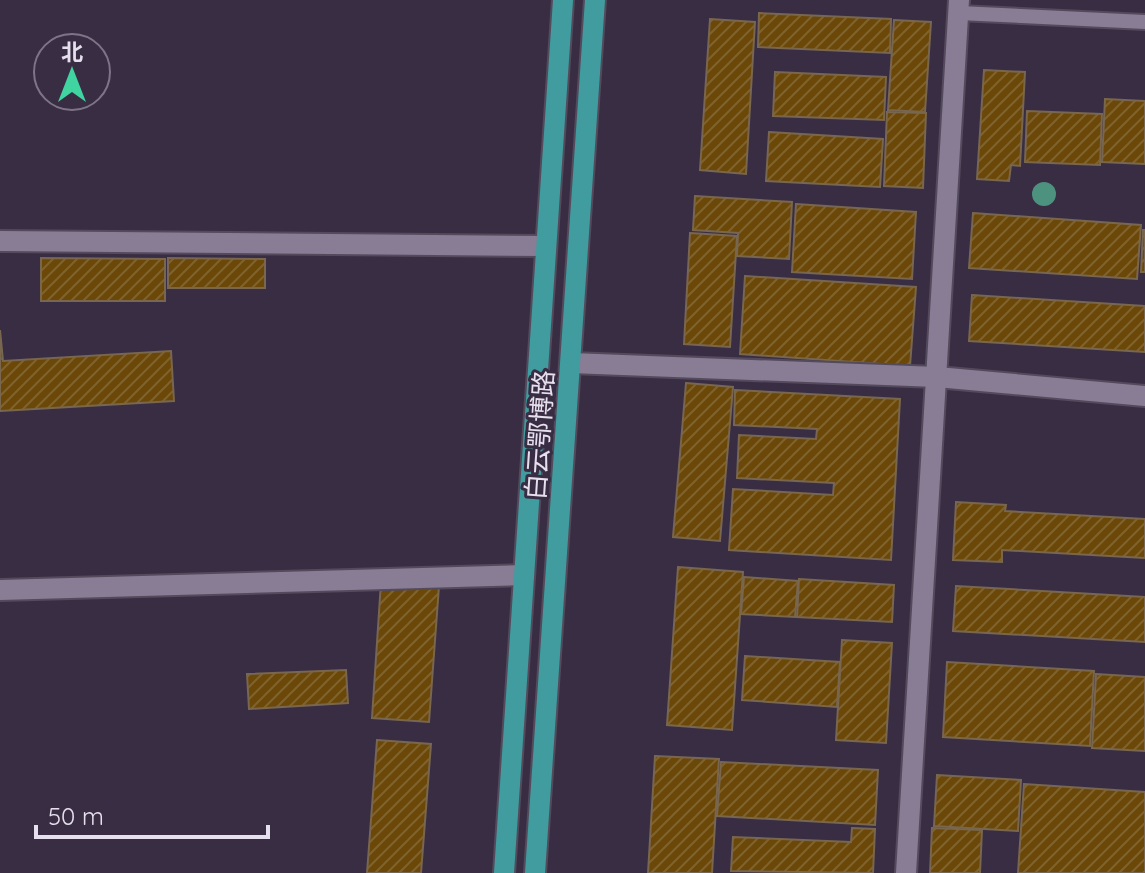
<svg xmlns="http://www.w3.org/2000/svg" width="1145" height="873" viewBox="0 0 1145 873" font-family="Quicksand,'Noto Sans SC',sans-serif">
<defs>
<pattern id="building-hatch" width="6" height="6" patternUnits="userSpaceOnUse" patternTransform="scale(2)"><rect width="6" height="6" fill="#6b4808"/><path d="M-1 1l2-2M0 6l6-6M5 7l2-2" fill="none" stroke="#80622c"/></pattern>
</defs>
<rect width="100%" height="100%" fill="#392d43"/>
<!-- building -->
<g fill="url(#building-hatch)" stroke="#78664f" stroke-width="2">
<path d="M759,13l132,6 -1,34 -132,-6z"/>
<path d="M710,19l45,3 -9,152 -46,-4z"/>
<path d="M894,20l37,2 -6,90 -37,-2z"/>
<path d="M984,70l41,2 -5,94 -9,-1 -2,16 -32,-2z"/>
<path d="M775,72l111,5 -2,43 -111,-4z"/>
<path d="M1105,99l40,2v63l-43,-2z"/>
<path d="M1027,111l75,3 -2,51 -75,-3z"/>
<path d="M887,112l39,1 -3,75 -39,-2z"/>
<path d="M769,132l114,7 -3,48 -114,-6z"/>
<path d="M695,196l97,6 -3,57 -52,-3 1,-23 -45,-3z"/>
<path d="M796,204l120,8 -4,67 -120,-7z"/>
<path d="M973,213l168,12 -4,54 -168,-11z"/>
<path d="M1143,230h2v42h-4z"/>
<path d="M690,233l47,3 -7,111 -46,-3z"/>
<path d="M41,258l124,1v42h-124z"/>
<path d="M168,258l97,1v29h-97z"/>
<path d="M745,276l171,11 -6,79 -170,-12z"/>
<path d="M972,295l173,11v46l-176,-11z"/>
<path d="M0,330l3,31 168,-10 3,50 -174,10z"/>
<path d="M686,383l47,4 -13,154 -47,-4z"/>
<path d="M735,390l165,9 -9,161 -162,-10 4,-61 100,6 1,-12 -97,-5 2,-43 77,4 1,-10 -83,-4z"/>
<path d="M956,502l50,3 -1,6 140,8v39l-143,-8v12l-49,-2z"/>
<path d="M678,567l65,5 -11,158 -65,-5z"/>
<path d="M744,577l54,4 -3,36 -54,-3z"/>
<path d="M799,579l95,6 -2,37 -95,-5z"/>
<path d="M381,582l58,4 -10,136 -57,-4z"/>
<path d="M956,586l189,11v45l-192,-11z"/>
<path d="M842,640l50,3 -6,100 -50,-3z"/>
<path d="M745,656l95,6 -3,45 -95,-7z"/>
<path d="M947,662l147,9 -4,75 -147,-9z"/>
<path d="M346,670l2,33 -99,6 -2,-35z"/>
<path d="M1096,674l49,3v74l-53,-3z"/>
<path d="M377,740l54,4 -10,129h-54z"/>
<path d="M655,756l64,3 -7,114h-64z"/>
<path d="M721,762l157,8 -3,55 -158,-9z"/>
<path d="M937,775l84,5 -3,51 -84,-5z"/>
<path d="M1024,784l121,8v81h-127z"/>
<path d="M852,828l23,1 -2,44 -142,-2 2,-34 118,5z"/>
<path d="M932,828l50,2 -2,43h-50z"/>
</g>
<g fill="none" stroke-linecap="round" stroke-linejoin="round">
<defs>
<path id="lane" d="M959,13l186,9"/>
<g id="street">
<path d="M0,241l546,5"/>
<path d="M571,363l366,14 208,19"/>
<path d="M0,590l524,-15"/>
<path d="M906,873l53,-873"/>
</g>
<g id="primary">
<path d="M504,873l59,-873"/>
<path d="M535,873l60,-873"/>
</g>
</defs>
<!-- lane casing -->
<use href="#lane" stroke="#534a5c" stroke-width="18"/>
<!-- street casing -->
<use href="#street" stroke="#534a5c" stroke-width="24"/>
<!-- primary casing -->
<use href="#primary" stroke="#534a5c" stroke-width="24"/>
<!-- lane -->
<use href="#lane" stroke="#897c95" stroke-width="14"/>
<!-- street -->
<use href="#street" stroke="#897c95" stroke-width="20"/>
<!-- primary -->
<use href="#primary" stroke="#409c9f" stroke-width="20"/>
</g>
<!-- trees -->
<circle fill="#4d917f" cx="1044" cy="194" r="12"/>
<g text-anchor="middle" stroke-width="6" stroke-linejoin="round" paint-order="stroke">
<!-- street labels -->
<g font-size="26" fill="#e6dfed" stroke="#392d43">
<text transform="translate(540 435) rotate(-86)" y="9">白云鄂博路</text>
</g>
</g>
<!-- north arrow -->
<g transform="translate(72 72)"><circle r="38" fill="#392d43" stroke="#7e7487" stroke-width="2"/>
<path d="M0-6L14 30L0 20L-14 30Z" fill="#40d4a1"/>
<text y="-12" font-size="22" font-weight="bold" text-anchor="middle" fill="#e6dfed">北</text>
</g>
<!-- scale -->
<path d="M36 825v12h232v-12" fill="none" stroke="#e6dfed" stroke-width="4"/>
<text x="48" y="825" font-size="24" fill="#e6dfed" stroke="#392d43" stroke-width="6" paint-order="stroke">50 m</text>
</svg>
